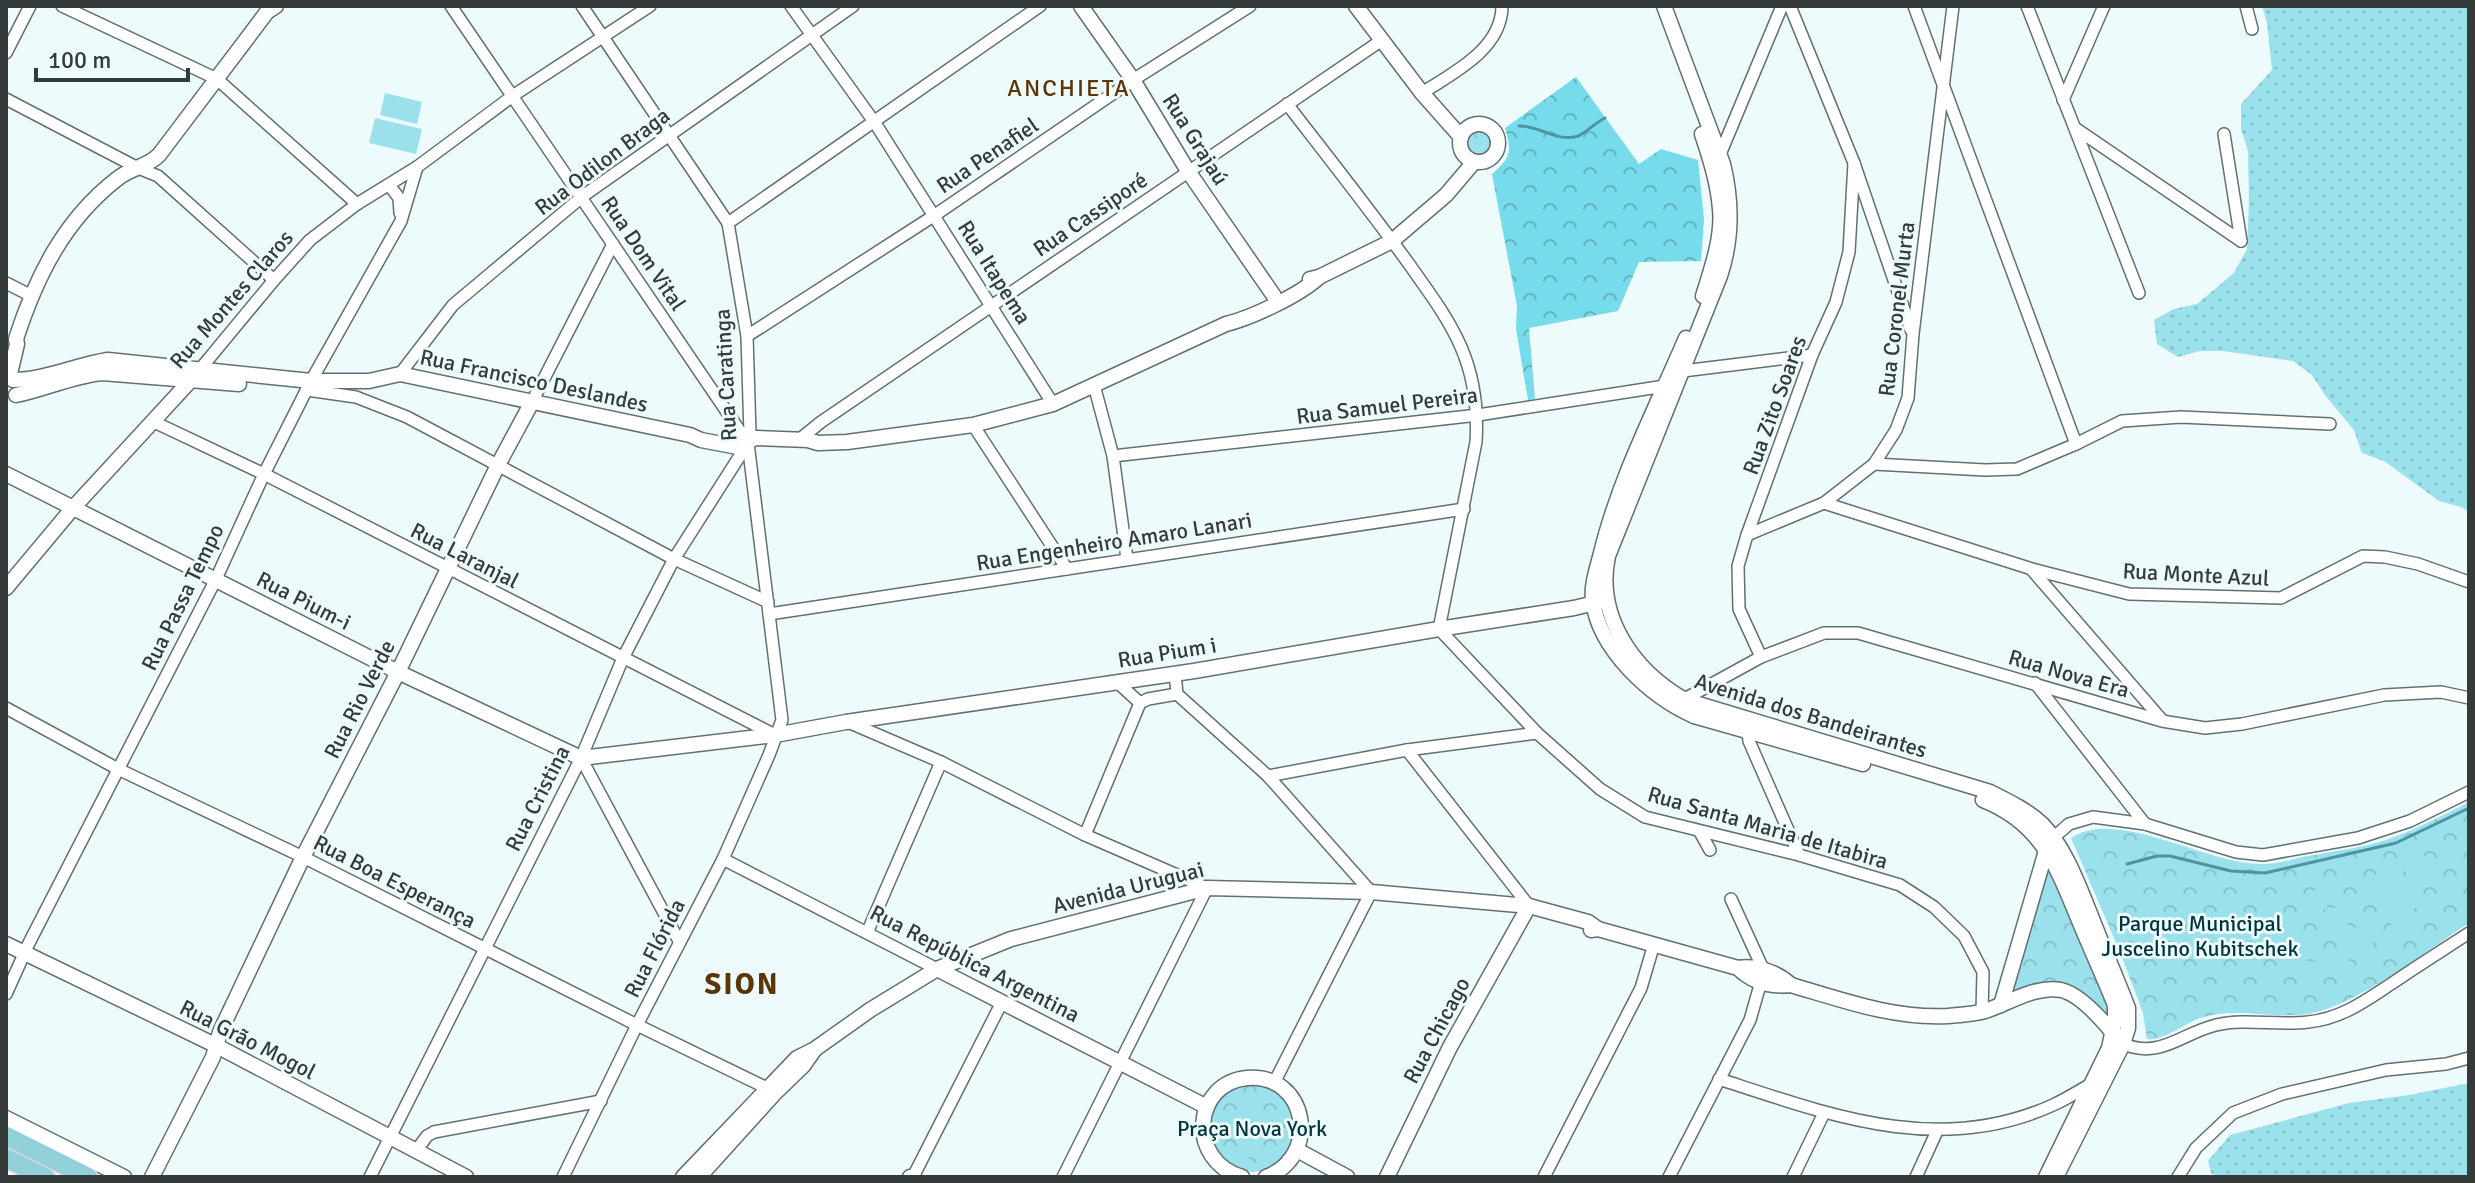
<svg xmlns="http://www.w3.org/2000/svg" width="2475" height="1183" viewBox="0 0 2475 1183" font-family="Signika,sans-serif">
<defs>
<pattern id="grass-dots" width="8" height="8" patternUnits="userSpaceOnUse" patternTransform="scale(2)"><rect width="8" height="8" fill="#9be1ec"/><path d="M2 2h.1M6 6h.1" fill="none" stroke="#86c2cb" stroke-width="1.8" stroke-linecap="round"/></pattern>
<pattern id="forest-crowns" width="20" height="18" patternUnits="userSpaceOnUse" patternTransform="scale(2)"><rect width="20" height="18" fill="#76dceb"/><path d="M2 6a3 3 0 1 1 6 0M12 15a3 3 0 1 1 6 0" fill="none" stroke="#62b3bf"/></pattern>
<pattern id="park-crowns" width="20" height="18" patternUnits="userSpaceOnUse" patternTransform="scale(2)"><rect width="20" height="18" fill="#9be1ec"/><path d="M2 6a3 3 0 1 1 6 0M12 15a3 3 0 1 1 6 0" fill="none" stroke="#86c2cb"/></pattern>
</defs>
<rect width="100%" height="100%" fill="#eefbfd"/>
<!-- grass -->
<g fill="url(#grass-dots)">
<path d="M2262,6h207v506l-8,-5 -22,-6 -55,-40 -22,-8 -8,-23 -29,-35 -13,-20 -19,-14 -70,-10h-23l-22,6 -21,-13 -3,-24 20,-11 23,-5 37,-31 13,-24 2,-49 -1,-49 -7,-22v-25l31,-34 -5,-48z"/>
<path d="M2469,1083v94h-252l-6,-4 -3,-12 22,-26 119,-32 60,-8z"/>
</g>
<!-- forest -->
<path fill="url(#forest-crowns)" d="M1576,77l63,87 22,-15 37,11 6,59 -3,42 -62,1 -21,49 -89,17 6,71 -7,1 -12,-71 1,-23 -25,-132c19,-17 20,-22 13,-46z"/>
<!-- park -->
<g fill="url(#park-crowns)">
<circle cx="1479" cy="144" r="12"/>
<path d="M2469,802v121c-43,28 -111,82 -161,91 -34,5 -71,-7 -105,3 -16,5 -41,25 -56,22l-4,-26 -23,-61 -49,-114c45,-31 135,26 189,26 15,1 32,-5 48,-8 26,-5 53,-8 78,-16 29,-10 56,-24 83,-38z"/>
<path d="M2047,863l60,136 2,16 -2,2 -27,-23h-71z"/>
<circle cx="1252" cy="1128" r="44"/>
</g>
<!-- garden -->
<g fill="#9be1ec">
<path d="M385,93l37,9 -5,22 -37,-9z"/>
<path d="M375,118l47,11 -6,25 -47,-11z"/>
<path d="M2419,849l-9,17 4,5 7,-1 3,-14h6l-5,19 4,6 -1,4 -5,1 -6,-7h-4l-6,4 -1,6 13,4 8,13 8,-1 4,-14 4,2 1,6 -7,10 -8,1 -11,-4 -10,6 -5,18 -4,5h-4l-4,-6v-20c-7,-4 -16,-11 -24,-3l-4,-1v-3l11,-10 -2,-12 4,-6c10,-2 12,5 12,14l7,-7 10,-1 3,-5 -8,-10 2,-1 4,2 4,-7 -4,-5z"/>
<path d="M2320,889l3,14 6,6 8,-1 3,2 7,15c15,5 33,4 23,27h-7l-4,-15 -15,-1 -3,-7 2,-6 -12,-2 -2,-10 -12,-5 -1,-7 -5,-3 4,-6z"/>
<path d="M2326,954l15,7 8,-4 1,7 9,2 1,5 -6,3 -7,-7 -8,3 -8,-5c-12,8 -16,12 -29,1l2,-6 12,2z"/>
<path d="M1276,1145l10,5c-12,15 -29,22 -48,16l9,-20 3,3 -2,12 4,3 12,-4z"/>
</g>
<g fill="none" stroke-linecap="round" stroke-linejoin="round">
<!-- stream -->
<g stroke="#4c95a0" stroke-width="3">
<path d="M1519,126c19,-1 39,17 59,10 8,-3 18,-14 27,-18"/>
<path d="M2127,864l30,-8h13l61,15 34,2 131,-30 73,-35"/>
</g>
<defs>
<g id="minor">
<path d="M62,6l155,73 140,125"/>
<path d="M451,6l297,437"/>
<path d="M791,6l84,117 178,281"/>
<path d="M1790,6l64,157 57,167"/>
<path d="M1914,6l162,438"/>
<path d="M2027,6l112,287"/>
<path d="M2246,6l6,23"/>
<path d="M6,53l24,-47"/>
<path d="M1422,93c31,-20 80,-44 80,-87"/>
<path d="M6,99l132,69 20,8 116,104"/>
<path d="M2063,100l41,-94"/>
<path d="M1287,104c41,53 83,106 122,160 19,27 39,53 52,83 13,30 17,63 15,95l-37,187 98,104 63,56 45,28 154,38 101,30 34,22 30,29 19,36 -1,40"/>
<path d="M2075,128l166,113"/>
<path d="M2224,134l17,107"/>
<path d="M1719,157l63,-151"/>
<path d="M389,185l10,13 1,15"/>
<path d="M728,223l312,-217"/>
<path d="M6,283l24,12"/>
<path d="M747,336l188,-121 198,-135 117,-74"/>
<path d="M1683,371l129,-16"/>
<path d="M197,373l77,-93 36,-40 47,-36 60,-37 97,-72 136,-89"/>
<path d="M400,374l53,-69 130,-109 270,-190"/>
<path d="M1094,385l19,71 14,103"/>
<path d="M307,390l49,7 51,20 267,142 94,43"/>
<path d="M532,402l81,-158"/>
<path d="M152,421l112,53 511,261"/>
<path d="M973,425l94,144"/>
<path d="M800,439l21,-17 561,-382"/>
<path d="M1113,456l365,-41 187,-29"/>
<path d="M1874,464l111,6 32,-1 59,-25 46,-23 59,-4 149,7"/>
<path d="M1824,503l208,66 97,25 152,4 82,-42 22,1 33,7 51,18"/>
<path d="M1747,535l77,-32 50,-39 22,-34 12,-32 5,-64 40,-328"/>
<path d="M2032,570l130,150"/>
<path d="M769,614l695,-105"/>
<path d="M1761,657l-22,-48 -1,-43 9,-31 65,-180 24,-53 13,-50 5,-89"/>
<path d="M1175,673l2,21 91,82 103,116 -97,191"/>
<path d="M1117,682l23,21"/>
<path d="M2035,683l110,141"/>
<path d="M1682,706l8,-10 71,-39 63,-24h34l304,88 43,7 37,-4 142,-29 57,-3 28,6"/>
<path d="M6,708l112,61 185,88 334,168 130,63"/>
<path d="M848,722l93,40 144,73 122,53 -144,289"/>
<path d="M1748,731l1,10 50,114"/>
<path d="M1407,750l122,156"/>
<path d="M581,758l98,183"/>
<path d="M1268,776l139,-26 130,-17"/>
<path d="M1700,832l10,18"/>
<path d="M1085,835l55,-132 8,-4 29,-5"/>
<path d="M2053,838l16,-14 24,-7 52,7 91,28 27,3 95,-17 52,-17 59,-29"/>
<path d="M723,859l214,110"/>
<path d="M867,933l74,-171"/>
<path d="M6,994l23,-51 187,-364 48,-105 47,-93 90,-160 16,-54"/>
<path d="M2123,1044c38,15 57,-10 93,-19 30,-7 62,1 92,-3 33,-3 57,-21 83,-38 26,-18 52,-34 78,-51"/>
<path d="M1719,1079c111,36 220,78 334,26 13,-6 26,-14 38,-21"/>
<path d="M416,1151l11,-15 7,-4 167,-31"/>
<path d="M370,1177l211,-419 42,-100 51,-99 74,-116"/>
<path d="M563,1177l74,-152 86,-166 46,-104 13,-35 -34,-277 2,-9 -3,-98 -19,-113 -146,-217"/>
<path d="M913,1177l89,-175"/>
<path d="M1544,1177l97,-189 13,-44"/>
<path d="M1669,1177l81,-157 14,-49 -33,-72"/>
<path d="M1793,1177l31,-64"/>
<path d="M1916,1177l21,-46"/>
<path d="M2178,1177l18,-29 37,-35 49,-19 104,-24 60,-6 23,-6"/>
</g>
<g id="tertiary">
<path d="M1081,6l52,74 55,91 86,125"/>
<path d="M1356,6l66,87 39,44"/>
<path d="M1664,6l59,158c9,37 9,76 -3,112l-112,280c-13,61 26,115 77,144l305,92c18,9 37,18 52,32 24,25 36,60 49,92 12,31 25,61 37,92v20l-5,16 -67,133"/>
<circle cx="1479" cy="143" r="19"/>
<path d="M1702,134c8,24 16,49 18,75 3,28 -9,61 -17,87"/>
<path d="M1310,279l9,-2 73,-36 54,-46 28,-33"/>
<path d="M1686,338c-30,70 -67,141 -85,215 -4,16 -10,32 -8,48 6,49 58,96 101,115l169,48"/>
<path d="M9,378l8,-34 -1,-5c20,-62 48,-119 101,-160 13,-11 30,-12 42,-24l108,-143 9,-6"/>
<path d="M13,380c32,0 63,-15 95,-20l203,21h58l31,-7 290,61 11,5 37,7 17,-9 53,2 10,3 29,-1 126,-17 80,-21 173,-80c25,-6 74,-29 93,-47"/>
<path d="M16,395c30,-6 56,-19 86,-22l137,11"/>
<path d="M6,474l392,198 183,86 194,-23 71,-13 348,-51 245,-42 135,-21 33,-8"/>
<path d="M6,588l66,-79 119,-129"/>
<path d="M1983,800c58,23 73,65 95,118 12,29 25,58 37,87v15l-6,28 -63,129"/>
<path d="M1591,930l7,-1 140,39c14,14 33,19 53,17 51,15 103,34 157,31 12,-1 26,-2 37,-5 24,-8 51,-26 76,-21 19,4 44,33 56,48"/>
<path d="M6,944l209,101 251,132"/>
<path d="M1738,968c18,-3 39,4 53,17"/>
<path d="M937,969l270,138"/>
<path d="M2001,1005l47,-161"/>
<path d="M6,1118l118,59"/>
<path d="M1297,1150l50,27"/>
<path d="M152,1177l61,-120 7,-25 83,-175 95,-185 100,-207 34,-63"/>
<path d="M683,1177l114,-119 18,-9 55,-39 67,-41 74,-30 196,-51 164,4 158,14 59,16 10,7"/>
<path d="M699,1177l75,-83 29,-28 12,-17"/>
<path d="M910,1177h4"/>
<path d="M1242,1177c-56,-17 -49,-94 5,-99 60,-5 75,78 19,99"/>
<path d="M1387,1177l63,-130 79,-141"/>
</g>
<g id="primary">
<path d="M6,1136l82,41"/>
<path d="M6,1158l39,19"/>
</g>
</defs>
<!-- minor casing -->
<use href="#minor" stroke="#646f71" stroke-width="14"/>
<!-- tertiary casing -->
<use href="#tertiary" stroke="#646f71" stroke-width="17"/>
<!-- primary casing -->
<use href="#primary" stroke="#d7d8d8" stroke-width="21"/>
<!-- minor -->
<use href="#minor" stroke="#fff" stroke-width="11"/>
<!-- tertiary -->
<use href="#tertiary" stroke="#fff" stroke-width="14"/>
<!-- primary -->
<use href="#primary" stroke="#92d1da" stroke-width="18"/>
</g>
<g text-anchor="middle" stroke-width="6" stroke-linejoin="round" paint-order="stroke">
<!-- street labels -->
<g font-size="22" fill="#353a3a" stroke="#eefbfd">
<text transform="translate(1196 139) rotate(58)" y="8">Rua Grajaú</text>
<text transform="translate(987 155) rotate(-34)" y="8">Rua Penafiel</text>
<text transform="translate(602 161) rotate(-37)" y="8">Rua Odilon Braga</text>
<text transform="translate(1090 214) rotate(-34)" y="8">Rua Cassiporé</text>
<text transform="translate(644 253) rotate(56)" y="8">Rua Dom Vital</text>
<text transform="translate(995 272) rotate(58)" y="8">Rua Itapema</text>
<text transform="translate(231 299) rotate(-49)" y="8">Rua Montes Claros</text>
<text transform="translate(1896 309) rotate(-83)" y="8">Rua Coronel Murta</text>
<text transform="translate(725 375) rotate(-93)" y="8">Rua Caratinga</text>
<text transform="translate(534 380) rotate(12)" y="8">Rua Francisco Deslandes</text>
<text transform="translate(1387 405) rotate(-7)" y="8">Rua Samuel Pereira</text>
<text transform="translate(1774 405) rotate(-70)" y="8">Rua Zito Soares</text>
<text transform="translate(1114 541) rotate(-9)" y="8">Rua Engenheiro Amaro Lanari</text>
<text transform="translate(465 555) rotate(27)" y="8">Rua Laranjal</text>
<text transform="translate(2196 574) rotate(3)" y="8">Rua Monte Azul</text>
<text transform="translate(182 597) rotate(-64)" y="8">Rua Passa Tempo</text>
<text transform="translate(304 600) rotate(27)" y="8">Rua Pium-i</text>
<text transform="translate(1167 652) rotate(-9)" y="8">Rua Pium i</text>
<text transform="translate(2069 673) rotate(16)" y="8">Rua Nova Era</text>
<text transform="translate(359 699) rotate(-63)" y="8">Rua Rio Verde</text>
<text transform="translate(1811 715) rotate(17)" y="8">Avenida dos Bandeirantes</text>
<text transform="translate(537 798) rotate(-63)" y="8">Rua Cristina</text>
<text transform="translate(1768 827) rotate(16)" y="8">Rua Santa Maria de Itabira</text>
<text transform="translate(395 881) rotate(27)" y="8">Rua Boa Esperança</text>
<text transform="translate(1128 887) rotate(-14)" y="8">Avenida Uruguai</text>
<text transform="translate(654 948) rotate(-63)" y="8">Rua Flórida</text>
<text transform="translate(975 963) rotate(27)" y="8">Rua República Argentina</text>
<text transform="translate(1436 1030) rotate(-62)" y="8">Rua Chicago</text>
<text transform="translate(248 1039) rotate(27)" y="8">Rua Grão Mogol</text>
</g>
<!-- park labels -->
<g font-size="22" fill="#01343a" stroke="#eefbfd">
<text x="2200" y="931">Parque Municipal<tspan x="2200" dy="25">Juscelino Kubitschek</tspan></text>
<text x="1252" y="1136">Praça Nova York</text>
</g>
<!-- neighbourhood labels -->
<g font-size="24" letter-spacing="2" fill="#5b3504" stroke="#eefbfd">
<text x="1069" y="96">ANCHIETA</text>
</g>
<!-- district labels -->
<g font-size="30" font-weight="bold" letter-spacing="2" fill="#5b3504" stroke="#eefbfd">
<text x="742" y="994">SION</text>
</g>
</g>
<!-- border -->
<rect width="2475" height="1183" fill="none" stroke="#353a3a" stroke-width="16"/>
<!-- scale -->
<path d="M36 68v12h152v-12" fill="none" stroke="#353a3a" stroke-width="4"/>
<text x="48" y="68" font-size="24" fill="#353a3a" stroke="#eefbfd" stroke-width="6" paint-order="stroke">100 m</text>
</svg>
